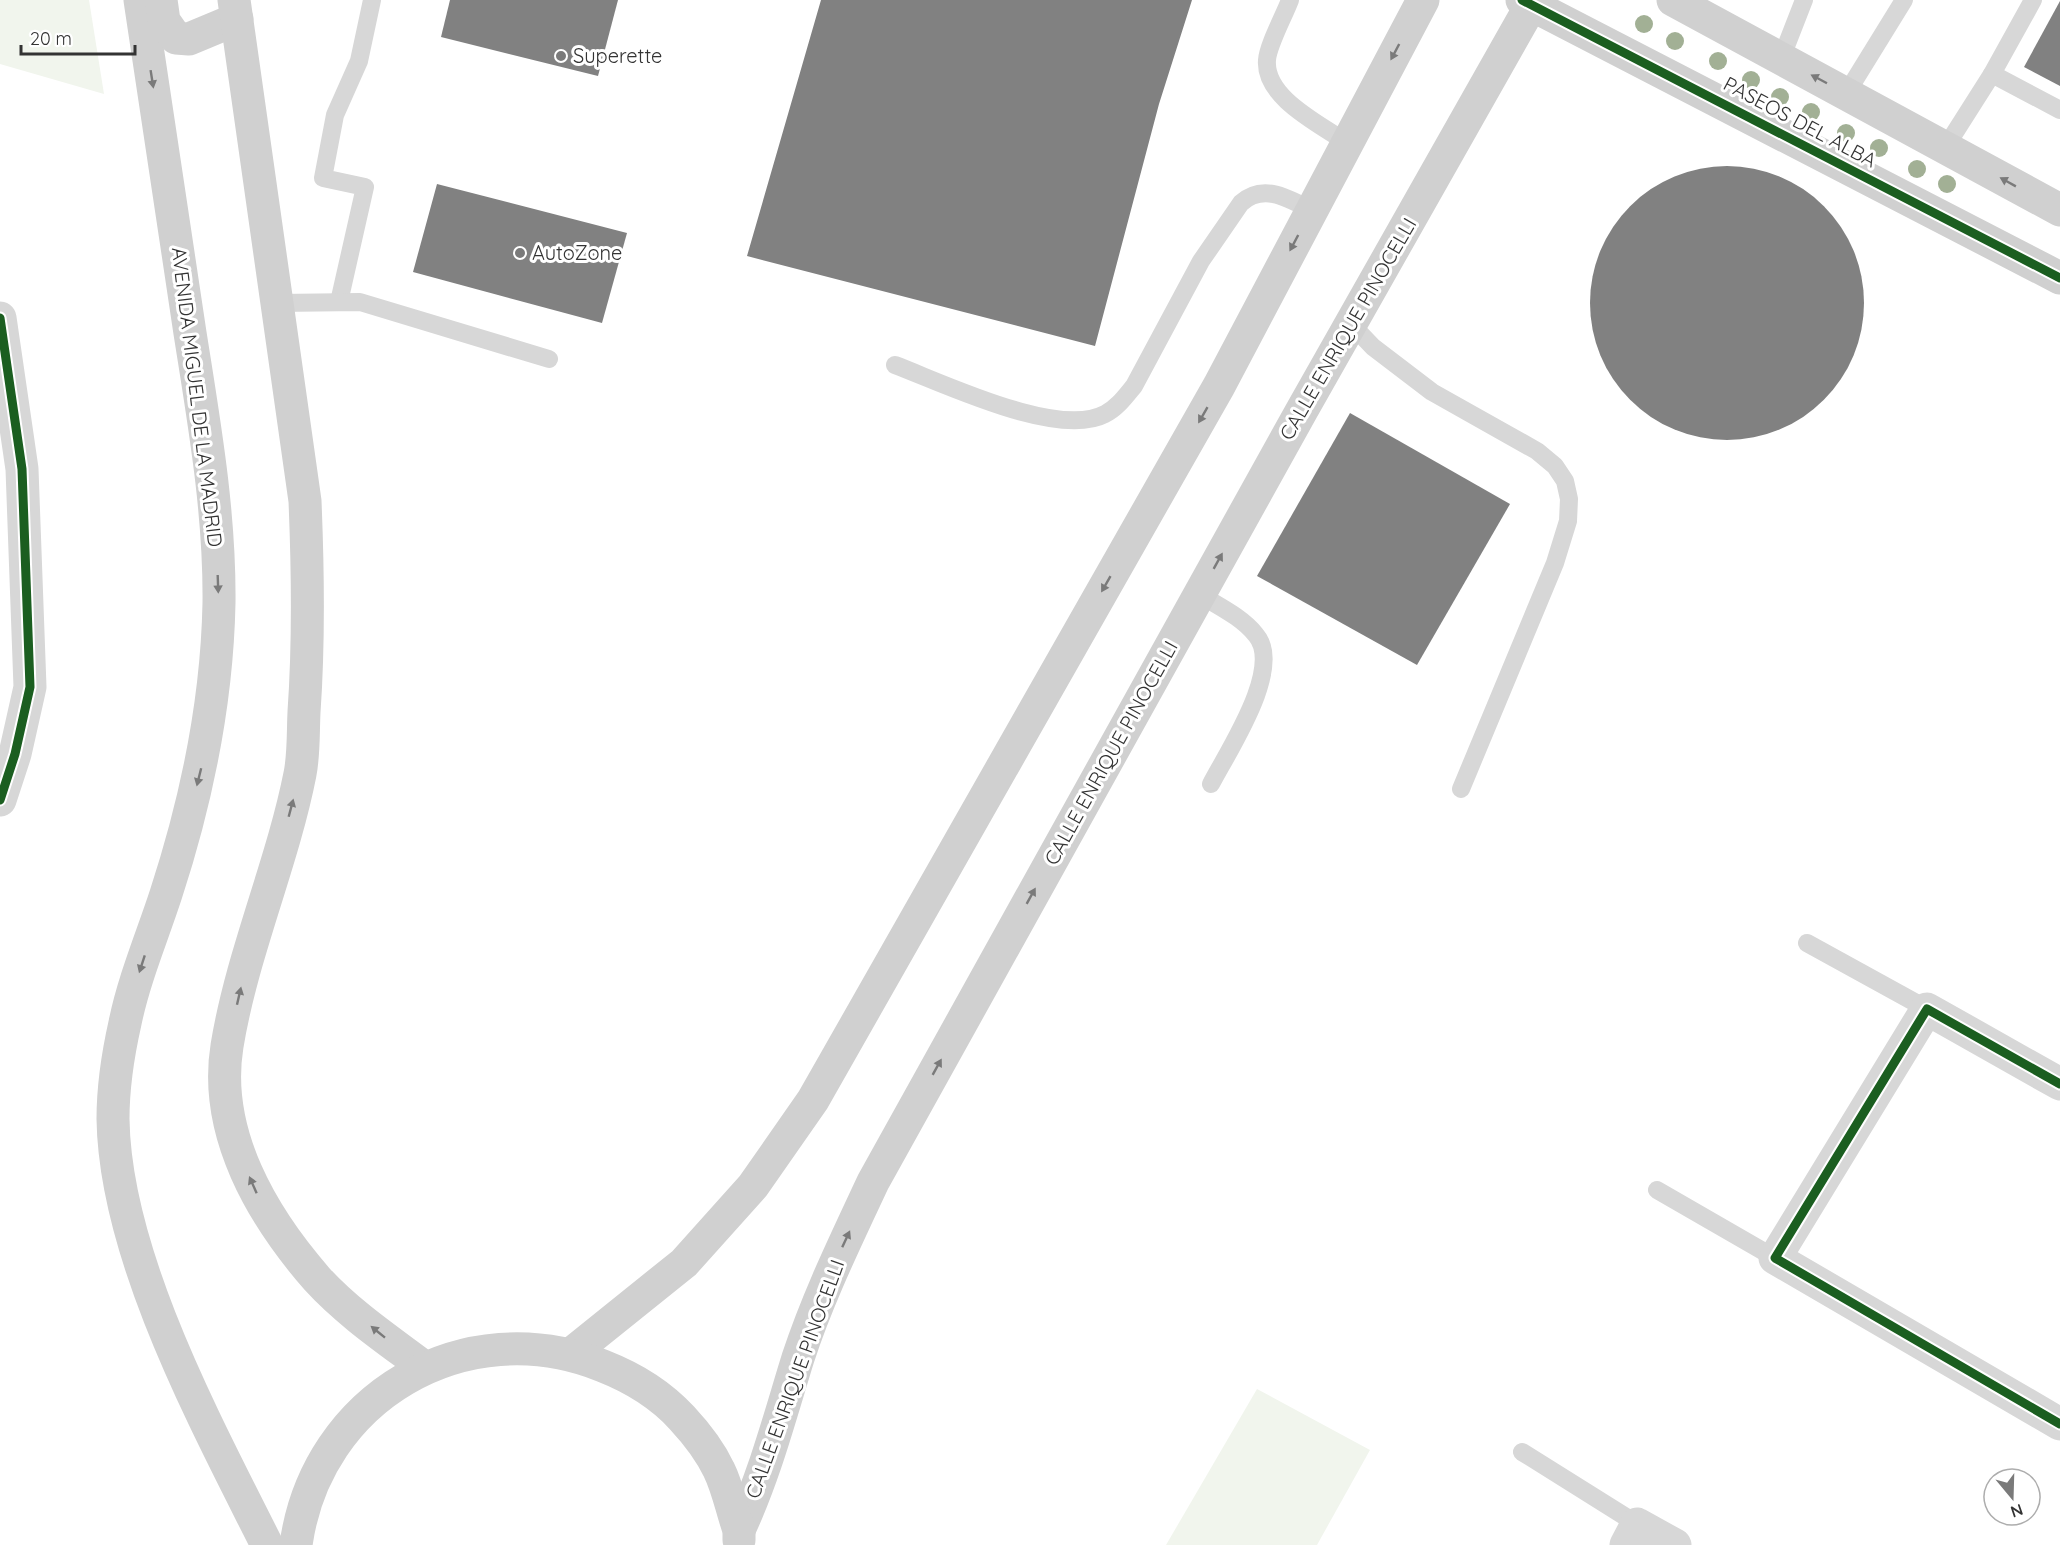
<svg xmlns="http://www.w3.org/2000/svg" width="2060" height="1545" viewBox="0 0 2060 1545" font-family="Quicksand,sans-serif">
<rect width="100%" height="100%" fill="#fff"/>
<!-- green -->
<g fill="#f1f5ed">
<path d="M0,0h89l15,94 -104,-30z"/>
<path d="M1257,1389l113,61 -53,95h-151z"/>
</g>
<!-- building -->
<g fill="#818181">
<path d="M450,0h168l-20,76 -157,-39z"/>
<path d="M821,0h371l-33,104 -64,242 -348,-90z"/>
<path d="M2060,1v85l-36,-19z"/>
<circle cx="1727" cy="303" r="137"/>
<path d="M437,184l190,49 -25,90 -189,-51z"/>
<path d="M1350,413l160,91 -93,161 -160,-89z"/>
</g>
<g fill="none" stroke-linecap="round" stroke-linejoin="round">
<!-- lane -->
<g stroke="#d7d7d7" stroke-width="18">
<path d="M1290,0c-6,16 -22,45 -23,60 -3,38 53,64 80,83"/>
<path d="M1781,59l23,-59"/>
<path d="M1992,74l68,36"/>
<path d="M1846,94l58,-94"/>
<path d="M1945,148l47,-74 41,-74"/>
<path d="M339,302l26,-115 -42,-9 12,-63 24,-54 13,-61"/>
<path d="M277,303l83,-1 189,57"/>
<path d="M1351,324l22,23 59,45 105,59 18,15 10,15 4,18 -1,22 -13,42 -94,226"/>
<path d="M895,365c48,18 163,74 210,49 12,-6 20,-17 29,-28l67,-125 40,-58c22,-20 47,-5 70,7"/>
<path d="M1199,594c19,12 43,23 57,41 28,33 -28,116 -45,149"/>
<path d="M1807,943l120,66"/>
<path d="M1657,1190l118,68"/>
<path d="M1522,1452l115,72"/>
</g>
<!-- street -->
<g stroke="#d7d7d7" stroke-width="33">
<path d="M0,318l22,151 8,218 -15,67 -15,46"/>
<path d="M2060,1084l-133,-75 -152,249 285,166"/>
<path d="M1626,1545l11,-21 38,21"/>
</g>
<!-- secondary -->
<g stroke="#d0d0d0" stroke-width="33">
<path d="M140,0c17,111 34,222 50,333 14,89 30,179 29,270 -2,101 -22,196 -53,291 -14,43 -32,85 -41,129 -7,31 -12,64 -12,96 2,137 93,304 154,426"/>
<path d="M161,0l3,21 12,17 13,1 48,-20"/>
<path d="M234,0l71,501c3,71 4,140 -1,211 -1,20 0,42 -4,62 -18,91 -58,180 -73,272 -14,87 35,170 90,233 31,34 71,61 107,88"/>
<path d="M1522,0l538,278"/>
<path d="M1673,0l387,210"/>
<path d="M572,1353l112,-90 69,-77 60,-86 406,-714 204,-386"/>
<path d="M739,1530c26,-56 41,-114 59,-172 20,-61 48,-118 75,-176l429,-772 232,-410"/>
<path d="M296,1545c20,-148 169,-235 307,-179 28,11 58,29 79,52 13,14 29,35 37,52 9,18 13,41 20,60v10"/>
</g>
<defs>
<g id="cycleway">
<path d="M1522,0l538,278"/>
<path d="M0,318l22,151 8,218 -15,67 -15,46"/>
<path d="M2060,1084l-133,-75 -152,249 285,166"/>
</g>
</defs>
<!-- cycleway casing -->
<use href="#cycleway" stroke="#fff" stroke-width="13"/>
<!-- cycleway -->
<use href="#cycleway" stroke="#1b5e20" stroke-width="9"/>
</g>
<!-- trees -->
<g fill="#a2b095">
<circle cx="1644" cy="24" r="9"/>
<circle cx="1675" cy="41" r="9"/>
<circle cx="1718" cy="61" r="9"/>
<circle cx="1751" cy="80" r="9"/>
<circle cx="1780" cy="97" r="9"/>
<circle cx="1811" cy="112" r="9"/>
<circle cx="1846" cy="133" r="9"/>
<circle cx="1879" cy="148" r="9"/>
<circle cx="1917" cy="169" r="9"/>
<circle cx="1947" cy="184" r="9"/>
</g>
<!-- one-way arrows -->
<defs><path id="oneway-solid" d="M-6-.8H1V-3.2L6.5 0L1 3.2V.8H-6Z" transform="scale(1.5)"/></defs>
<g fill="#7a7a7a">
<use href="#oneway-solid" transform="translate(1395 52) rotate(118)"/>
<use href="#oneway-solid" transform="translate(152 79) rotate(81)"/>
<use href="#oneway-solid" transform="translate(1819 79) rotate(-152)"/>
<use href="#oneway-solid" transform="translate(2008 182) rotate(-151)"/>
<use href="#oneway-solid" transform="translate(1294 243) rotate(118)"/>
<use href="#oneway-solid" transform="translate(1203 415) rotate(120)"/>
<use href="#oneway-solid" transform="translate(1218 561) rotate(-61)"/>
<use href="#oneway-solid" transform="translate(218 584) rotate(88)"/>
<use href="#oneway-solid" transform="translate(1106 584) rotate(120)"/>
<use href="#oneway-solid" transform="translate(199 777) rotate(104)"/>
<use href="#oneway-solid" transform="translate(291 808) rotate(-75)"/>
<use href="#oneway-solid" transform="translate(1031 896) rotate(-61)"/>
<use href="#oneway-solid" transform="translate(142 964) rotate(108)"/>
<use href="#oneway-solid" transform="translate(239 996) rotate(-77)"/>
<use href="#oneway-solid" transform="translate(937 1067) rotate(-61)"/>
<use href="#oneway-solid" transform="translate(253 1185) rotate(-114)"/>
<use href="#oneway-solid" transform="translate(846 1239) rotate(-65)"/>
<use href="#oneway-solid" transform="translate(378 1332) rotate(-141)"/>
</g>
<!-- markers -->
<g fill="#7a7a7a" stroke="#fff" stroke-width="2">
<circle cx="561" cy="56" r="6"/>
<circle cx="520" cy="253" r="6"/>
</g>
<g text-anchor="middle" stroke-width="6" stroke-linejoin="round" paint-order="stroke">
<!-- poi labels -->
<g font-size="20" fill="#333" stroke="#fff" text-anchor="start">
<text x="573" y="63">Superette</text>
<text x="532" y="260">AutoZone</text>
</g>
<!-- street labels -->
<g font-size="20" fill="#333" stroke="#fff">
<text transform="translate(1800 122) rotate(28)" y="7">PASEOS DEL ALBA</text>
<text transform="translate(1348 329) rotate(-60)" y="7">CALLE ENRIQUE PINOCELLI</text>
<text transform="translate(197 397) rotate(83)" y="7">AVENIDA MIGUEL DE LA MADRID</text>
<text transform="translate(1111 753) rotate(-61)" y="7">CALLE ENRIQUE PINOCELLI</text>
<text transform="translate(795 1379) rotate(-70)" y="7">CALLE ENRIQUE PINOCELLI</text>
</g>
</g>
<!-- north arrow -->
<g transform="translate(2012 1497) rotate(161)"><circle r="28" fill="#ffffff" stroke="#adadad" stroke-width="1.5"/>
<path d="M0-4.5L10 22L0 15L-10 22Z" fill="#7a7a7a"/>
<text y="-9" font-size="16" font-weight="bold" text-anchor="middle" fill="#333333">N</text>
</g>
<!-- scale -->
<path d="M21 45v9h114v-9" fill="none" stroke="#333333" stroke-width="3"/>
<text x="30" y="45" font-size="18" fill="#333333" stroke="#ffffff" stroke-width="4.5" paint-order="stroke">20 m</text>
</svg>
